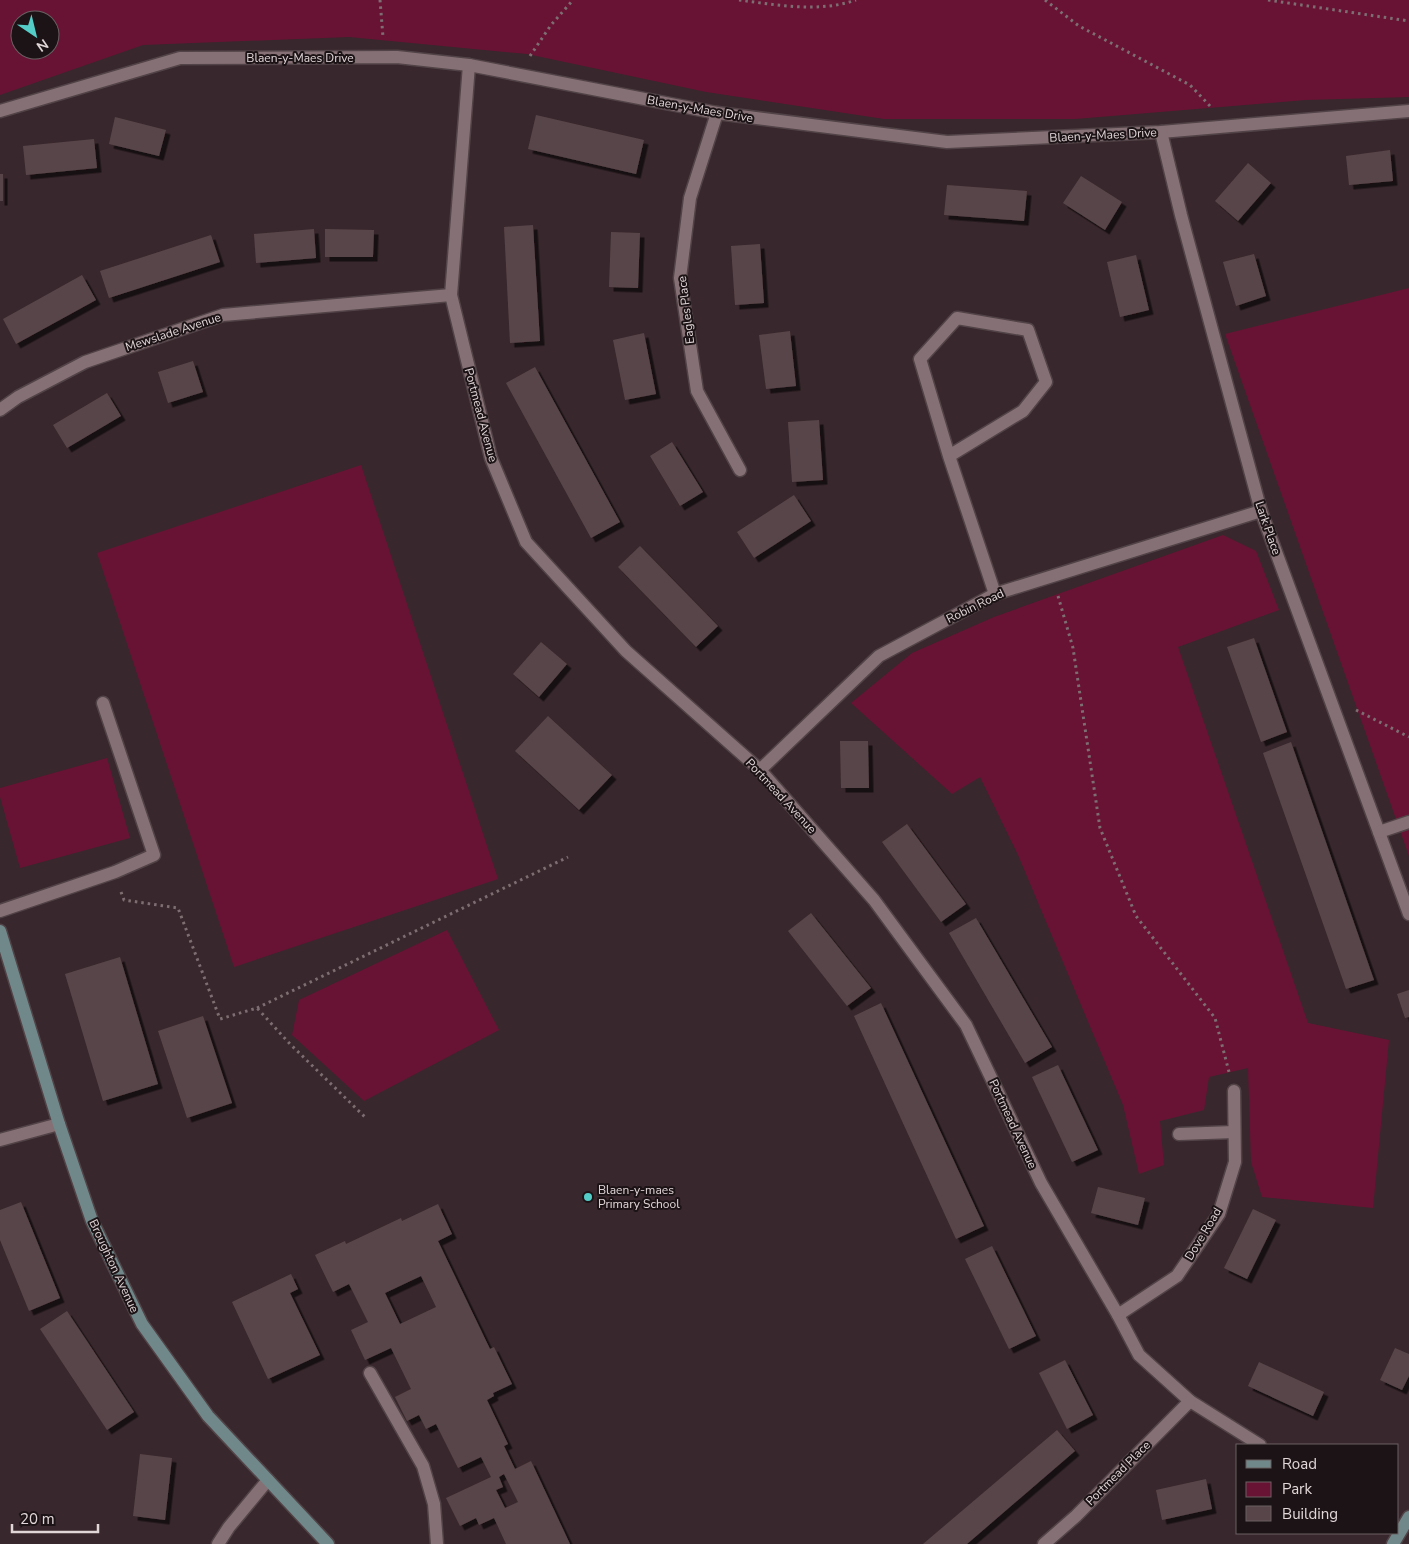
<svg xmlns="http://www.w3.org/2000/svg" width="1409" height="1544" viewBox="0 0 1409 1544" font-family="'Nunito Sans',sans-serif">
<defs>
<filter id="shadow"><feDropShadow dx="4.5" dy="4.5" stdDeviation="0" flood-color="#0009"/></filter>
</defs>
<rect width="100%" height="100%" fill="#38272c"/>
<!-- green -->
<g fill="#691334" fill-rule="evenodd">
<path d="M0,0h1409v97l-104,3 -230,19h-191l-178,-27 -179,-38 -178,-17 -206,8 -143,50zM20,20h30v30h-30z"/>
<path d="M1409,288v568l-184,-522z"/>
<path d="M361,465l137,414 -264,88 -137,-414z"/>
<path d="M1223,535l33,16 23,59 -101,37 130,376 81,17 -16,168 -111,-11 -11,-35 -3,-94 -39,9 -5,33 -44,11 4,44 -25,9 -16,-69 -105,-250 -38,-78 -28,17 -101,-91 61,-50 82,-36z"/>
<path d="M107,758l23,80 -110,30 -20,-71v-9z"/>
<path d="M447,930l52,100 -135,71 -72,-66 7,-35z"/>
</g>
<!-- building -->
<g fill="#584549" fill-rule="evenodd" filter="url(#shadow)">
<path d="M536,115l108,25 -8,34 -108,-25z"/>
<path d="M115,117l51,13 -7,26 -50,-12z"/>
<path d="M94,139l3,29 -71,7 -3,-29z"/>
<path d="M1390,150l3,31 -44,4 -3,-29z"/>
<path d="M1248,163l23,20 -33,38 -23,-20z"/>
<rect x="0" y="174" width="3" height="27"/>
<path d="M1081,176l41,26 -17,28 -42,-27z"/>
<path d="M947,185l80,6 -3,30 -80,-6z"/>
<path d="M533,225l7,116 -30,2 -6,-116z"/>
<path d="M314,229l2,29 -60,5 -2,-29z"/>
<path d="M325,229l49,1 -1,27h-48z"/>
<path d="M611,232l29,1 -2,55 -29,-1z"/>
<path d="M211,235l9,27 -111,36 -9,-27z"/>
<path d="M760,244l4,59 -29,2 -4,-59z"/>
<path d="M1254,254l12,42 -30,10 -13,-44z"/>
<path d="M1136,255l13,55 -29,7 -13,-55z"/>
<path d="M82,275l14,25 -80,44 -13,-25z"/>
<path d="M790,331l6,55 -30,3 -7,-54z"/>
<path d="M644,333l12,61 -31,6 -12,-60z"/>
<path d="M193,361l10,31 -35,11 -10,-31z"/>
<path d="M535,367l85,155 -29,16 -85,-155z"/>
<path d="M107,393l14,23 -54,32 -14,-23z"/>
<path d="M819,420l4,60 -31,2 -4,-60z"/>
<path d="M672,442l31,50 -23,14 -30,-50z"/>
<path d="M794,495l17,26 -57,37 -17,-26z"/>
<path d="M640,546l78,80 -22,21 -78,-80z"/>
<path d="M1254,638l33,94 -26,10 -34,-95z"/>
<path d="M541,642l26,22 -28,33 -26,-23z"/>
<path d="M548,716l64,59 -33,35 -64,-59z"/>
<path d="M840,741h28l1,47h-28z"/>
<path d="M1291,742l83,238 -28,9 -83,-236z"/>
<path d="M907,824l59,80 -25,18 -59,-80z"/>
<path d="M811,913l60,75 -24,18 -59,-75z"/>
<path d="M976,918l76,129 -27,16 -76,-130z"/>
<path d="M120,957l38,127 -55,17 -38,-127z"/>
<path d="M1409,990v27l-4,1 -8,-24z"/>
<path d="M881,1003l103,223 -28,13 -102,-223z"/>
<path d="M203,1016l29,87 -45,15 -29,-87z"/>
<path d="M1058,1065l40,85 -26,12 -40,-85z"/>
<path d="M1098,1187l47,11 -7,27 -47,-12z"/>
<path d="M21,1202l39,96 -31,13 -29,-71v-30z"/>
<path d="M438,1204l14,30 -14,7 52,108 4,-2 18,37 -19,9 1,3 -7,4 21,44 -4,2 11,23 16,-8 39,83h-64l-12,-26 -15,7 -3,-7 -16,8 -14,-28 45,-21 -10,-20 -23,11 -22,-44 -10,5 -7,-14 -12,6 -12,-24 16,-8 -20,-41 -26,12 -14,-30 17,-8 -19,-38 -16,8 -18,-37 30,-14 1,3 55,-26 1,3zM421,1276l15,31 -36,17 -15,-31zM504,1474l14,28 -13,6 -9,-18 7,-3 -4,-10z"/>
<path d="M1253,1209l23,11 -29,59 -23,-11z"/>
<path d="M992,1246l44,90 -27,13 -44,-90z"/>
<path d="M291,1274l7,15 -8,4 30,62 -52,24 -36,-77z"/>
<path d="M67,1311l67,101 -27,18 -67,-101z"/>
<path d="M1395,1348l14,6v22l-7,14 -22,-10z"/>
<path d="M1065,1360l28,55 -26,14 -28,-56z"/>
<path d="M1259,1362l65,30 -11,24 -65,-30z"/>
<path d="M1057,1430l18,21 -108,93h-44z"/>
<path d="M140,1454l32,4 -7,62 -32,-4z"/>
<path d="M1206,1479l6,30 -50,11 -6,-30z"/>
</g>
<g fill="none" stroke-linecap="round" stroke-linejoin="round">
<defs>
<g id="lane">
<path d="M0,911l115,-39 39,-17 -51,-152"/>
<path d="M370,1373l53,93 11,38 3,40"/>
</g>
<g id="street">
<path d="M469,65l-18,230 40,163 35,84 100,109 134,119 114,130 92,125 75,158 77,132 21,40 51,46 70,44"/>
<path d="M0,111l180,-53 217,-1 72,8 248,48 230,29 214,-10 248,-21"/>
<path d="M717,113l-27,85 -10,80 17,113 43,79"/>
<path d="M1161,132l20,83 80,296 148,403"/>
<path d="M0,410l18,-13 67,-35 138,-47 228,-20"/>
<path d="M949,456l74,-45 23,-29 -18,-52 -71,-12 -37,41 29,97 46,138"/>
<path d="M760,770l119,-114 116,-62 266,-83"/>
<path d="M1379,832l30,-10"/>
<path d="M1179,1134l55,-2"/>
<path d="M0,1140l59,-16"/>
<path d="M1118,1315l59,-39 42,-62 16,-52 -1,-71"/>
<path d="M218,1544l11,-17 39,-47"/>
<path d="M1044,1544l32,-28 114,-115"/>
</g>
<g id="secondary">
<path d="M0,931l59,193 33,97 50,103 66,92 120,128"/>
<path d="M1393,1544l16,-27"/>
</g>
</defs>
<!-- lane casing -->
<use href="#lane" stroke="#514347" stroke-width="15"/>
<!-- street casing -->
<use href="#street" stroke="#514347" stroke-width="15"/>
<!-- secondary casing -->
<use href="#secondary" stroke="#514347" stroke-width="15"/>
<!-- path -->
<g stroke="#7d6e72" stroke-width="3" stroke-dasharray="2.5 4" stroke-linecap="butt">
<path d="M380,0l3,37"/>
<path d="M739,0c38,5 80,13 117,0"/>
<path d="M1045,0l34,26 111,59 21,22"/>
<path d="M1268,0l141,21"/>
<path d="M530,56l21,-31 22,-25"/>
<path d="M1058,596l15,52 27,180 36,88 79,102 14,54"/>
<path d="M1356,710l53,27"/>
<path d="M121,892l3,8 54,8 42,111 37,-11 33,36 77,75"/>
<path d="M257,1008l311,-151"/>
</g>
<!-- lane -->
<use href="#lane" stroke="#857075" stroke-width="12"/>
<!-- street -->
<use href="#street" stroke="#857075" stroke-width="12"/>
<!-- secondary -->
<use href="#secondary" stroke="#70888a" stroke-width="12"/>
</g>
<!-- markers -->
<circle fill="#54cdc8" stroke="#1b1315" stroke-width="2" cx="588" cy="1197" r="5"/>
<g text-anchor="middle" stroke-width="4" stroke-linejoin="round" paint-order="stroke">
<!-- street labels -->
<g font-size="12" fill="#e1d6d8" stroke="#1b1315">
<text x="300" y="62">Blaen-y-Maes Drive</text>
<text transform="translate(700 109) rotate(10)" y="4">Blaen-y-Maes Drive</text>
<text transform="translate(1103 135) rotate(-3)" y="4">Blaen-y-Maes Drive</text>
<text transform="translate(686 310) rotate(-97)" y="4">Eagles Place</text>
<text transform="translate(173 332) rotate(-18)" y="4">Mewslade Avenue</text>
<text transform="translate(481 415) rotate(75)" y="4">Portmead Avenue</text>
<text transform="translate(1268 528) rotate(71)" y="4">Lark Place</text>
<text transform="translate(975 606) rotate(-26)" y="4">Robin Road</text>
<text transform="translate(781 796) rotate(47)" y="4">Portmead Avenue</text>
<text transform="translate(1013 1124) rotate(65)" y="4">Portmead Avenue</text>
<text transform="translate(1203 1234) rotate(-59)" y="4">Dove Road</text>
<text transform="translate(114 1266) rotate(65)" y="4">Broughton Avenue</text>
<text transform="translate(1118 1473) rotate(-45)" y="4">Portmead Place</text>
</g>
<!-- poi labels -->
<g font-size="12" fill="#e1d6d8" stroke="#1b1315" text-anchor="start">
<text x="598" y="1194">Blaen-y-maes<tspan x="598" dy="14">Primary School</tspan></text>
</g>
</g>
<!-- legend -->
<rect x="1236" y="1444" width="162" height="90" fill="#1b1315" stroke="#6a6163"/>
<rect x="1246" y="1460" width="25" height="8" fill="#70888a" stroke="#6a6163"/>
<text x="1282" y="1469" font-size="15" fill="#e1d6d8">Road</text>
<rect x="1246" y="1482" width="25" height="15" fill="#691334" stroke="#6a6163"/>
<text x="1282" y="1494" font-size="15" fill="#e1d6d8">Park</text>
<rect x="1246" y="1506" width="25" height="15" fill="#584549" stroke="#6a6163"/>
<text x="1282" y="1519" font-size="15" fill="#e1d6d8">Building</text>
<!-- north arrow -->
<g transform="translate(35 35) rotate(145)"><circle r="24" fill="#1b1315" stroke="#6a6163"/>
<path d="M0-4L9 19L0 12L-9 19Z" fill="#54cdc8"/>
<text y="-8" font-size="14" font-weight="bold" text-anchor="middle" fill="#e1d6d8">N</text>
</g>
<!-- scale -->
<path d="M12 1524v8h86v-8" fill="none" stroke="#e1d6d8" stroke-width="2.5"/>
<text x="20" y="1524" font-size="15" fill="#e1d6d8" stroke="#1b1315" stroke-width="4" paint-order="stroke">20 m</text>
</svg>
